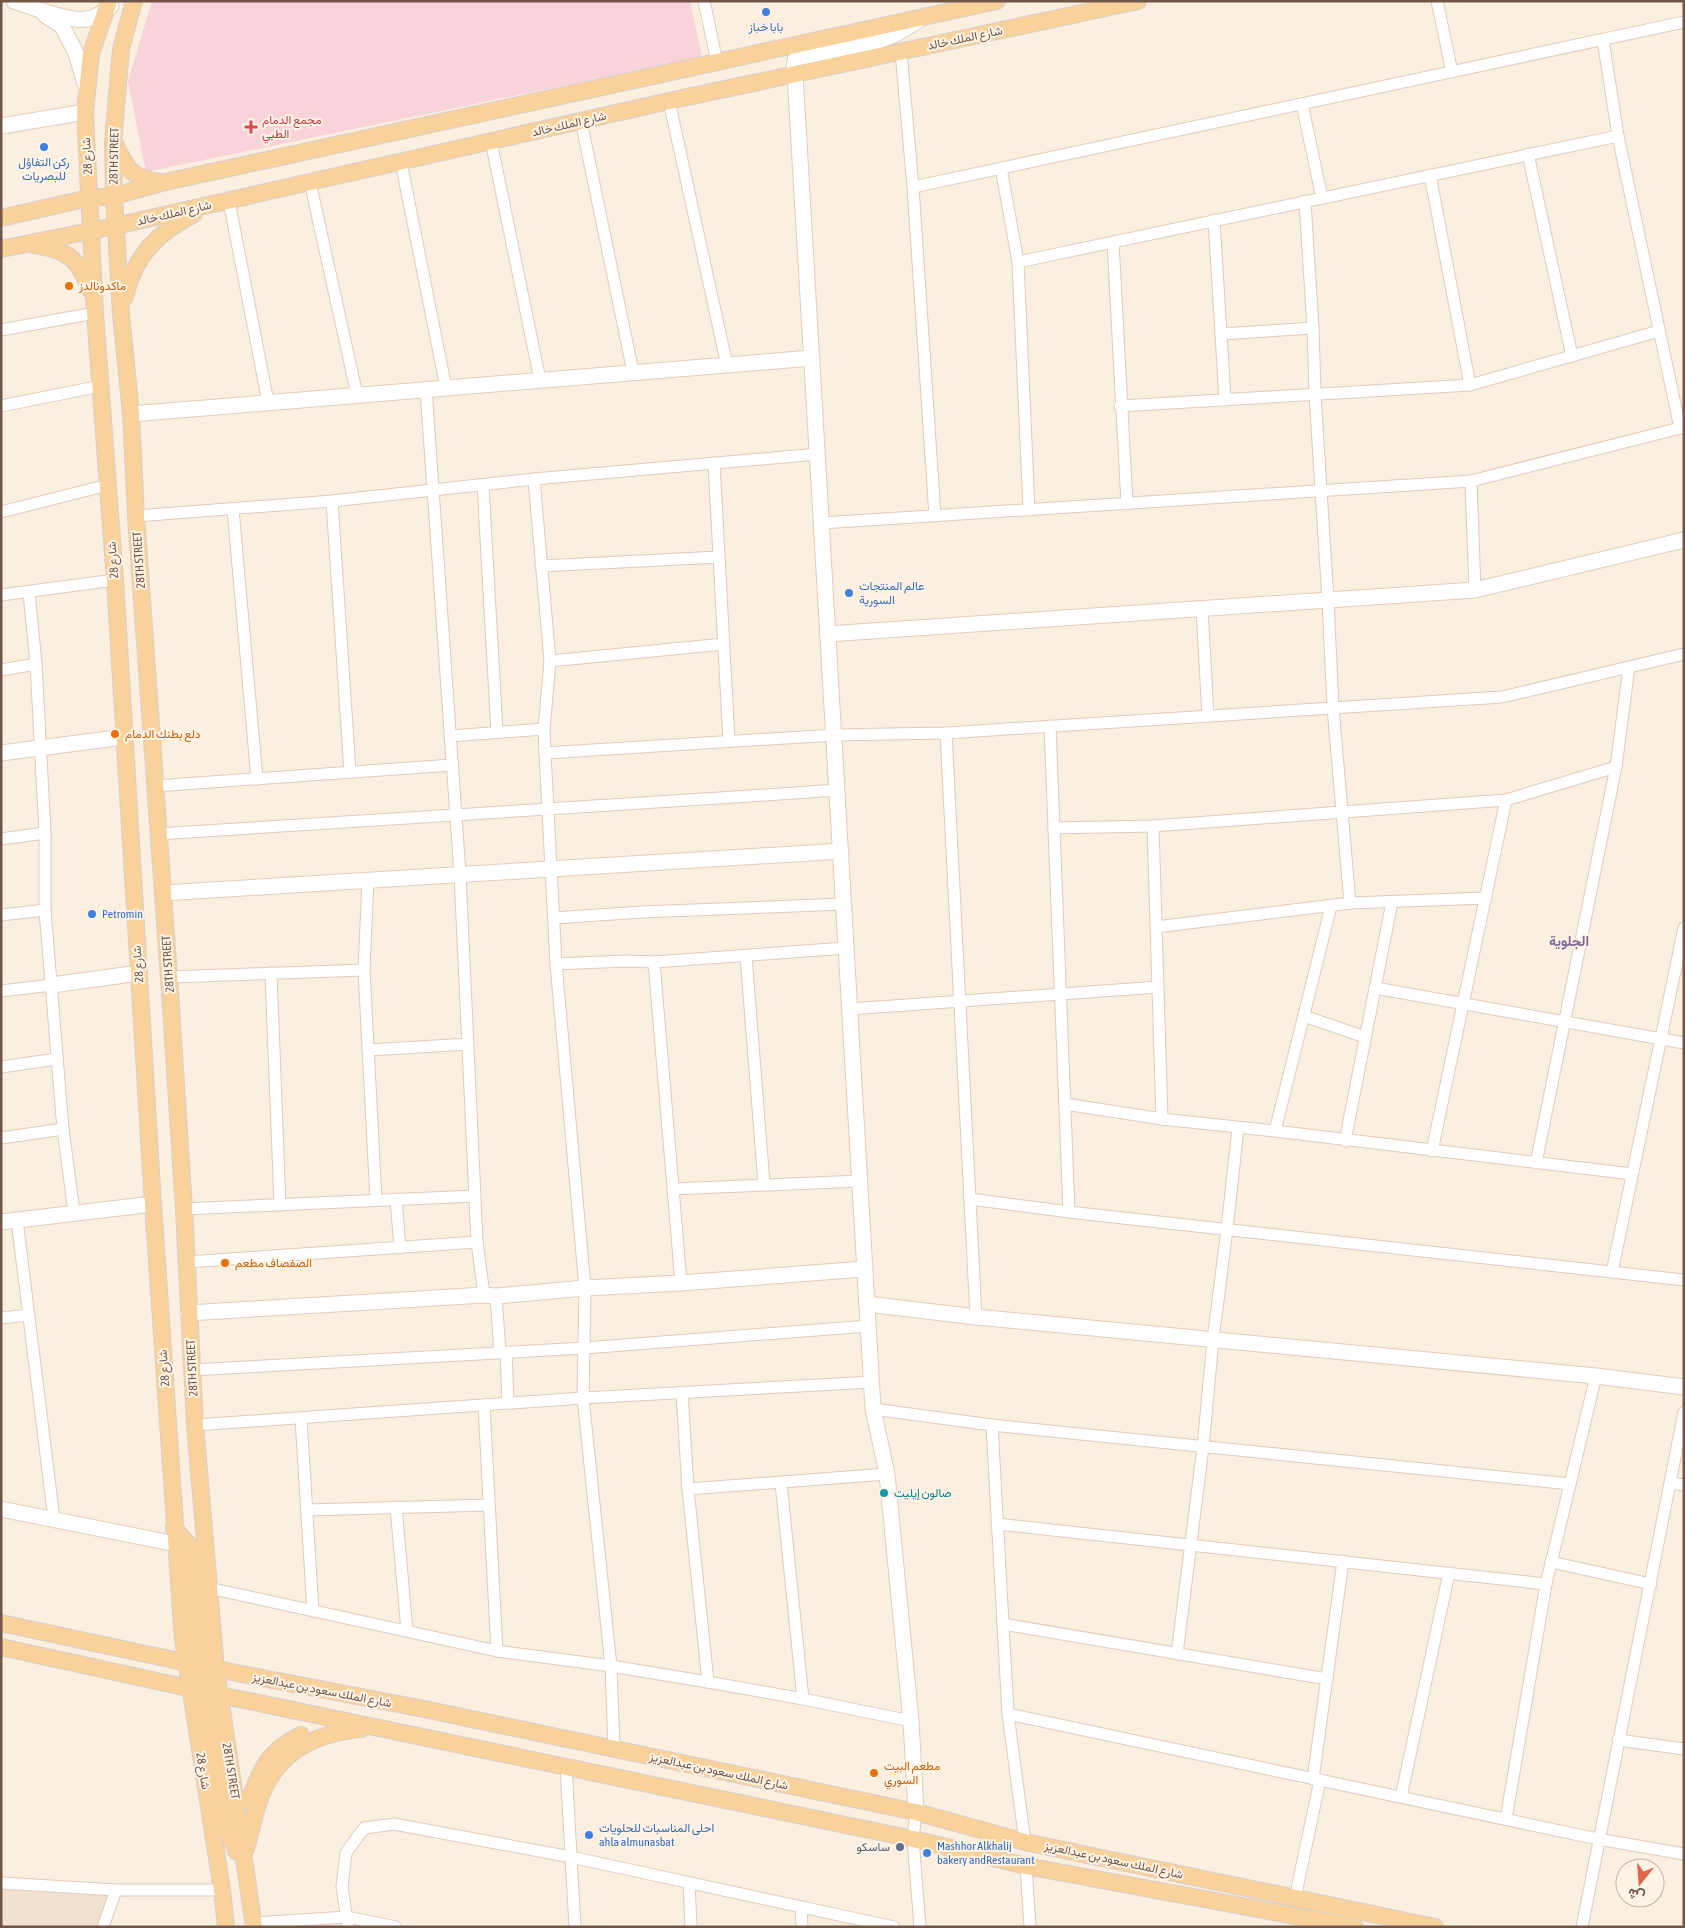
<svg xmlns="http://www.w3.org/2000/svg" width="1685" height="1928" viewBox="0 0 1685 1928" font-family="'Asap Condensed',Vazirmatn,sans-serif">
<rect width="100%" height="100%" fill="#fbefe0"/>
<!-- residential -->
<path fill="#f2e1cf" d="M1,1888l107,8 -9,31h-98z"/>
<!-- medical -->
<path fill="#f8d4da" d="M152,1h538l12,56 -556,115 -18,-91z"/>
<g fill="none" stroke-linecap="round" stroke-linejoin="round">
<defs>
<g id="street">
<path d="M704,1l13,61"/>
<path d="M1437,1l15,71"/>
<path d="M1603,40l15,96 62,292"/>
<path d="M901,52l12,135 22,329"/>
<path d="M669,101l58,264"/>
<path d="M1302,104l20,94"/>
<path d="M581,121l52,251"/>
<path d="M491,141l49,239"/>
<path d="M1528,154l44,202"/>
<path d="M401,162l45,226"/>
<path d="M1001,168l17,94 11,248"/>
<path d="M1430,175l40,210"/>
<path d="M310,182l47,213"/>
<path d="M913,187l771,-165"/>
<path d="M229,201l39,201"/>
<path d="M1305,201l8,127"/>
<path d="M1214,220l11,180"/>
<path d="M1113,242l14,262"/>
<path d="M1018,262l600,-126"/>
<path d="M1,330l94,-17"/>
<path d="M1221,334l92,-6 2,66 13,206 5,108 17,195"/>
<path d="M426,389l34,485 17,368 7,53"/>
<path d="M1,406l100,-20"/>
<path d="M1120,406l350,-21 189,-54"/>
<path d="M714,463l15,278"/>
<path d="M1471,481l4,109"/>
<path d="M483,485l14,247"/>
<path d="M332,501l18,271"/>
<path d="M233,509l24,270"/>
<path d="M1,512l107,-27"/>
<path d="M136,516l196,-15 202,-22"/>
<path d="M822,523l649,-42 213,-54"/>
<path d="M541,566l178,-9"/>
<path d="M29,592l7,72 9,169v77l18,219 11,83"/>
<path d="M1,595l114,-15"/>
<path d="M1202,609l6,107"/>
<path d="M550,661l174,-17"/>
<path d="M1,670l35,-6"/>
<path d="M1050,726l19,486"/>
<path d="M946,733l30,584"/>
<path d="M450,736l94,-7"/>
<path d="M545,753l-1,-24 6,-68 -16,-182 284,-25"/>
<path d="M155,786l297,-21"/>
<path d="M1153,826l9,293"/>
<path d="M1054,828l99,-2 353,-26 110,-33"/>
<path d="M158,834c227,-15 453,-28 679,-44"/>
<path d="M1,839l44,-6"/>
<path d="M1,915l44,-5"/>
<path d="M554,918l88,-6 202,-8"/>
<path d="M1156,927l194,-24 136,-5"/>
<path d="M746,956l18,228"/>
<path d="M556,964l70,-3 28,1"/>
<path d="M364,970l4,-90"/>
<path d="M271,973l9,232"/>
<path d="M169,977l195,-7 12,230"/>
<path d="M1375,988l309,55"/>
<path d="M1,991l51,-6"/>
<path d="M850,1009l308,-22"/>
<path d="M1304,1016l61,21"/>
<path d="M368,1050l100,-6"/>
<path d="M1,1067l56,-8"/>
<path d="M1065,1104l97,15 113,12 357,43"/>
<path d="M1275,1131l56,-225"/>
<path d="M1,1138l62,-9"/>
<path d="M1345,1141l47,-239"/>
<path d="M1432,1151l74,-351"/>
<path d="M1536,1163l80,-396 13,-100"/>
<path d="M673,1189l187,-8"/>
<path d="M396,1199l4,49"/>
<path d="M970,1199l99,13 615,68"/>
<path d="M184,1209l291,-13"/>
<path d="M17,1220l37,299"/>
<path d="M187,1262l290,-20"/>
<path d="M1612,1272l72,-344"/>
<path d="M681,1283l-27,-321 192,-14"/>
<path d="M496,1296l4,57"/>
<path d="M1,1318l28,-3"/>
<path d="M506,1352l2,51"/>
<path d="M192,1370l393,-22 283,-22"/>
<path d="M682,1392l6,97 20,193"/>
<path d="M484,1405l13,246"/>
<path d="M873,1409l119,16 578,59"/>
<path d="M301,1418l12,193"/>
<path d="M195,1425l388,-27 289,-16"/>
<path d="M992,1425l16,289 17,128"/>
<path d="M781,1483l22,216"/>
<path d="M1671,1483l13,2"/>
<path d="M688,1489l199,-15"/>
<path d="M396,1507l11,124"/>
<path d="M307,1510l182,-5"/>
<path d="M997,1524l549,60"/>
<path d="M1551,1562l100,22"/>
<path d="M209,1588l288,63 114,15 97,16 95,17 108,22"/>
<path d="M1003,1624l324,55"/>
<path d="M1177,1654l26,-207 10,-107 14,-111 11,-101"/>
<path d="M1008,1714l590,125 86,15"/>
<path d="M1618,1740l66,9"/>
<path d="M614,1749l-3,-83 -28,-268 2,-110 -29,-324 -11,-211 289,-18 112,-2 556,-36 182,-43"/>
<path d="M566,1766l9,161"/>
<path d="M1313,1779l30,-218"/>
<path d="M1401,1797l48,-224"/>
<path d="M916,1812l-3,27 7,88"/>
<path d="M1506,1819l40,-235 50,-208"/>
<path d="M1026,1866l4,61"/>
<path d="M1,1883l115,7h106"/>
<path d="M689,1883l2,44"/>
<path d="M1295,1898l25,-118"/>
<path d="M801,1907l1,20"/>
<path d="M254,1923l93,-6 49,10"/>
<path d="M103,1927l13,-37"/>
<path d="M348,1927l-6,-40 4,-34 18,-25 30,-4 177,33 323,70"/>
<path d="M1582,1927l102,-515"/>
</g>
<g id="secondary">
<path d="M14,1c20,6 53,21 73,18 8,-1 19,-8 24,-13"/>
<path d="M45,15l17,11 14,27 10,34"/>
<path d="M1,126l84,-14"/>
<path d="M131,414l681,-56"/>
<path d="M828,634l647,-44 209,-50"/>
<path d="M1,753l123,-16"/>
<path d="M163,893l678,-42"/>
<path d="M52,985l87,-12"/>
<path d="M1,1222l152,-18"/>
<path d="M867,1304l109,13 620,59 88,11"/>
<path d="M188,1313l296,-18 12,1 89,-8 96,-5 183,-14"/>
<path d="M1,1509l175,35"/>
<path d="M916,1812l-5,-91 -24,-247 -14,-65 -78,-1335 -1,-7 1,-7 4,-2 79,-17 18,-7 23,-14"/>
</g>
<g id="primary">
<path d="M109,1l-18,53 -6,58 10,201 20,267 38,624 30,436 39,250 4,37"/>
<path d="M134,1l-13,48 -8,93 1,54 7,118 10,100 5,102 33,461 15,232 11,216 21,244 38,258"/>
<path d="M115,144c13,26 14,32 44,38"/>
<path d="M1,218l88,-20 25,-2 47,-13 836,-182"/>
<path d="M34,245c34,5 44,13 56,45"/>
<path d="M1,249l114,-23 554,-125 469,-100"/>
<path d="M125,297c9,-41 32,-64 69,-83"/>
<path d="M174,1528l15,17 2,12 9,108 29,167 7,19"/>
<path d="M1,1623l215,46 203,39 497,104 109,30 410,85"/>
<path d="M1,1647l219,48 693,144 113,27 329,61"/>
<path d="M249,1801c11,-31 20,-51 52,-66"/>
<path d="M246,1849c4,-14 7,-28 11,-42 16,-52 52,-73 104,-78"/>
</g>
</defs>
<!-- street casing -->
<use href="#street" stroke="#decbbd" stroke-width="13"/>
<!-- secondary casing -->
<use href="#secondary" stroke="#e3ccbb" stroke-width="17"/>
<!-- primary casing -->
<use href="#primary" stroke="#d7cfcc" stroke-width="18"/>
<!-- street -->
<use href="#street" stroke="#fff" stroke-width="11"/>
<!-- secondary -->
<use href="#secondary" stroke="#fff" stroke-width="15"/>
<!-- primary -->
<use href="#primary" stroke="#f8d19b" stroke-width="16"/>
</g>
<!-- markers -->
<g fill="#3f7fe0" stroke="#fef4e6" stroke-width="2">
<circle cx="766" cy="12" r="5"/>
<circle cx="44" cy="147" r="5"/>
<circle cx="849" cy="593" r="5"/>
<circle cx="92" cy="914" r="5"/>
<circle cx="589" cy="1835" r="5"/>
<circle cx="927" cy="1853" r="5"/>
</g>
<path fill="#e0444e" stroke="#fef4e6" stroke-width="2" d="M248.5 119.5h5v5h5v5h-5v5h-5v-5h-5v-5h5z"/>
<g fill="#e8710a" stroke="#fef4e6" stroke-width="2">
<circle cx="69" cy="286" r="5"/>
<circle cx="115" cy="734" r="5"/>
<circle cx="225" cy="1263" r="5"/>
<circle cx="874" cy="1773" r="5"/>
</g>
<circle fill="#0f9aa8" stroke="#fef4e6" stroke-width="2" cx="884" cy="1493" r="5"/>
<circle fill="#5c6f8a" stroke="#fef4e6" stroke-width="2" cx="900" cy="1847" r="5"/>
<g text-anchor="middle" stroke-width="4" stroke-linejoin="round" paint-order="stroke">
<!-- shop labels -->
<g font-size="12" fill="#366cbe" stroke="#fef4e6" text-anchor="start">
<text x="766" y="31" text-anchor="middle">بابا خباز</text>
<text x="44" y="166" text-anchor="middle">ركن التفاؤل<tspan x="44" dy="14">للبصريات</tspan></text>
<text x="859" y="590">عالم المنتجات<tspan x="859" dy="14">السورية</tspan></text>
<text x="102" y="918">Petromin</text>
<text x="599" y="1832">احلى المناسبات للحلويات<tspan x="599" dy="14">ahla almunasbat</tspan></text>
<text x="937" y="1850">Mashhor Alkhalij<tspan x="937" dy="14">bakery andRestaurant</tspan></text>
</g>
<!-- street labels -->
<g font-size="12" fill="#715549" stroke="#fef4e6">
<text transform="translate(965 38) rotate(-12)" y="4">شارع الملك خالد</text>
<text transform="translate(569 124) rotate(-13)" y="4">شارع الملك خالد</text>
<text transform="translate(87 156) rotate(-93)" y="4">شارع 28</text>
<text transform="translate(114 156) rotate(-89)" y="4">28TH STREET</text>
<text transform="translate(174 213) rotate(-13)" y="4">شارع الملك خالد</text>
<text transform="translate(113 560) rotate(-94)" y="4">شارع 28</text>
<text transform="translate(139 560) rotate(-94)" y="4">28TH STREET</text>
<text transform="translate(138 964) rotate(-94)" y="4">شارع 28</text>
<text transform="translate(168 964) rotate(-94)" y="4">28TH STREET</text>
<text transform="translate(164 1368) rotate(-94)" y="4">شارع 28</text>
<text transform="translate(192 1368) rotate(-93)" y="4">28TH STREET</text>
<text transform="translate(322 1690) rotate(11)" y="4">شارع الملك سعود بن عبدالعزيز</text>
<text transform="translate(203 1771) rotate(81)" y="4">شارع 28</text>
<text transform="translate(231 1771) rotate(81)" y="4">28TH STREET</text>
<text transform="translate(719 1771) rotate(12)" y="4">شارع الملك سعود بن عبدالعزيز</text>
<text transform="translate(1114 1860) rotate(12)" y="4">شارع الملك سعود بن عبدالعزيز</text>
</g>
<!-- health labels -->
<g font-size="12" fill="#be3a42" stroke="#fef4e6" text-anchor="start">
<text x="262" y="124">مجمع الدمام<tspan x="262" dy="14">الطبي</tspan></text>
</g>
<!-- food labels -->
<g font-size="12" fill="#c56008" stroke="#fef4e6" text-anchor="start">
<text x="79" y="290">ماكدونالدز</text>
<text x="125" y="738">دلع بطنك الدمام</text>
<text x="235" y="1267">الصفصاف مطعم</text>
<text x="884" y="1770">مطعم البيت<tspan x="884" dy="14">السوري</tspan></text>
</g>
<!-- culture labels -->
<g font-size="12" fill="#0d838f" stroke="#fef4e6" text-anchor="start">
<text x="894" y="1497">صالون إيليت</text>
</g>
<!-- service labels -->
<g font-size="12" fill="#4e5e75" stroke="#fef4e6" text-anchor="end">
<text x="890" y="1851">ساسكو</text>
</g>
<!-- neighbourhood labels -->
<g font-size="14" font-weight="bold" fill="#826594" stroke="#fef4e6">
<text x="1569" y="946">الجلوية</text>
</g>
</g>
<!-- border -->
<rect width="1685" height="1928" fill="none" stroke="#715549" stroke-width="5"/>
<!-- north arrow -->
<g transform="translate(1640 1883) rotate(197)"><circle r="24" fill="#fef4e6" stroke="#c6b4a7"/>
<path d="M0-4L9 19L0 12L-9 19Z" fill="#e16549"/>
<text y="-8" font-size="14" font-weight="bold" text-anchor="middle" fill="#715549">ش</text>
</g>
</svg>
